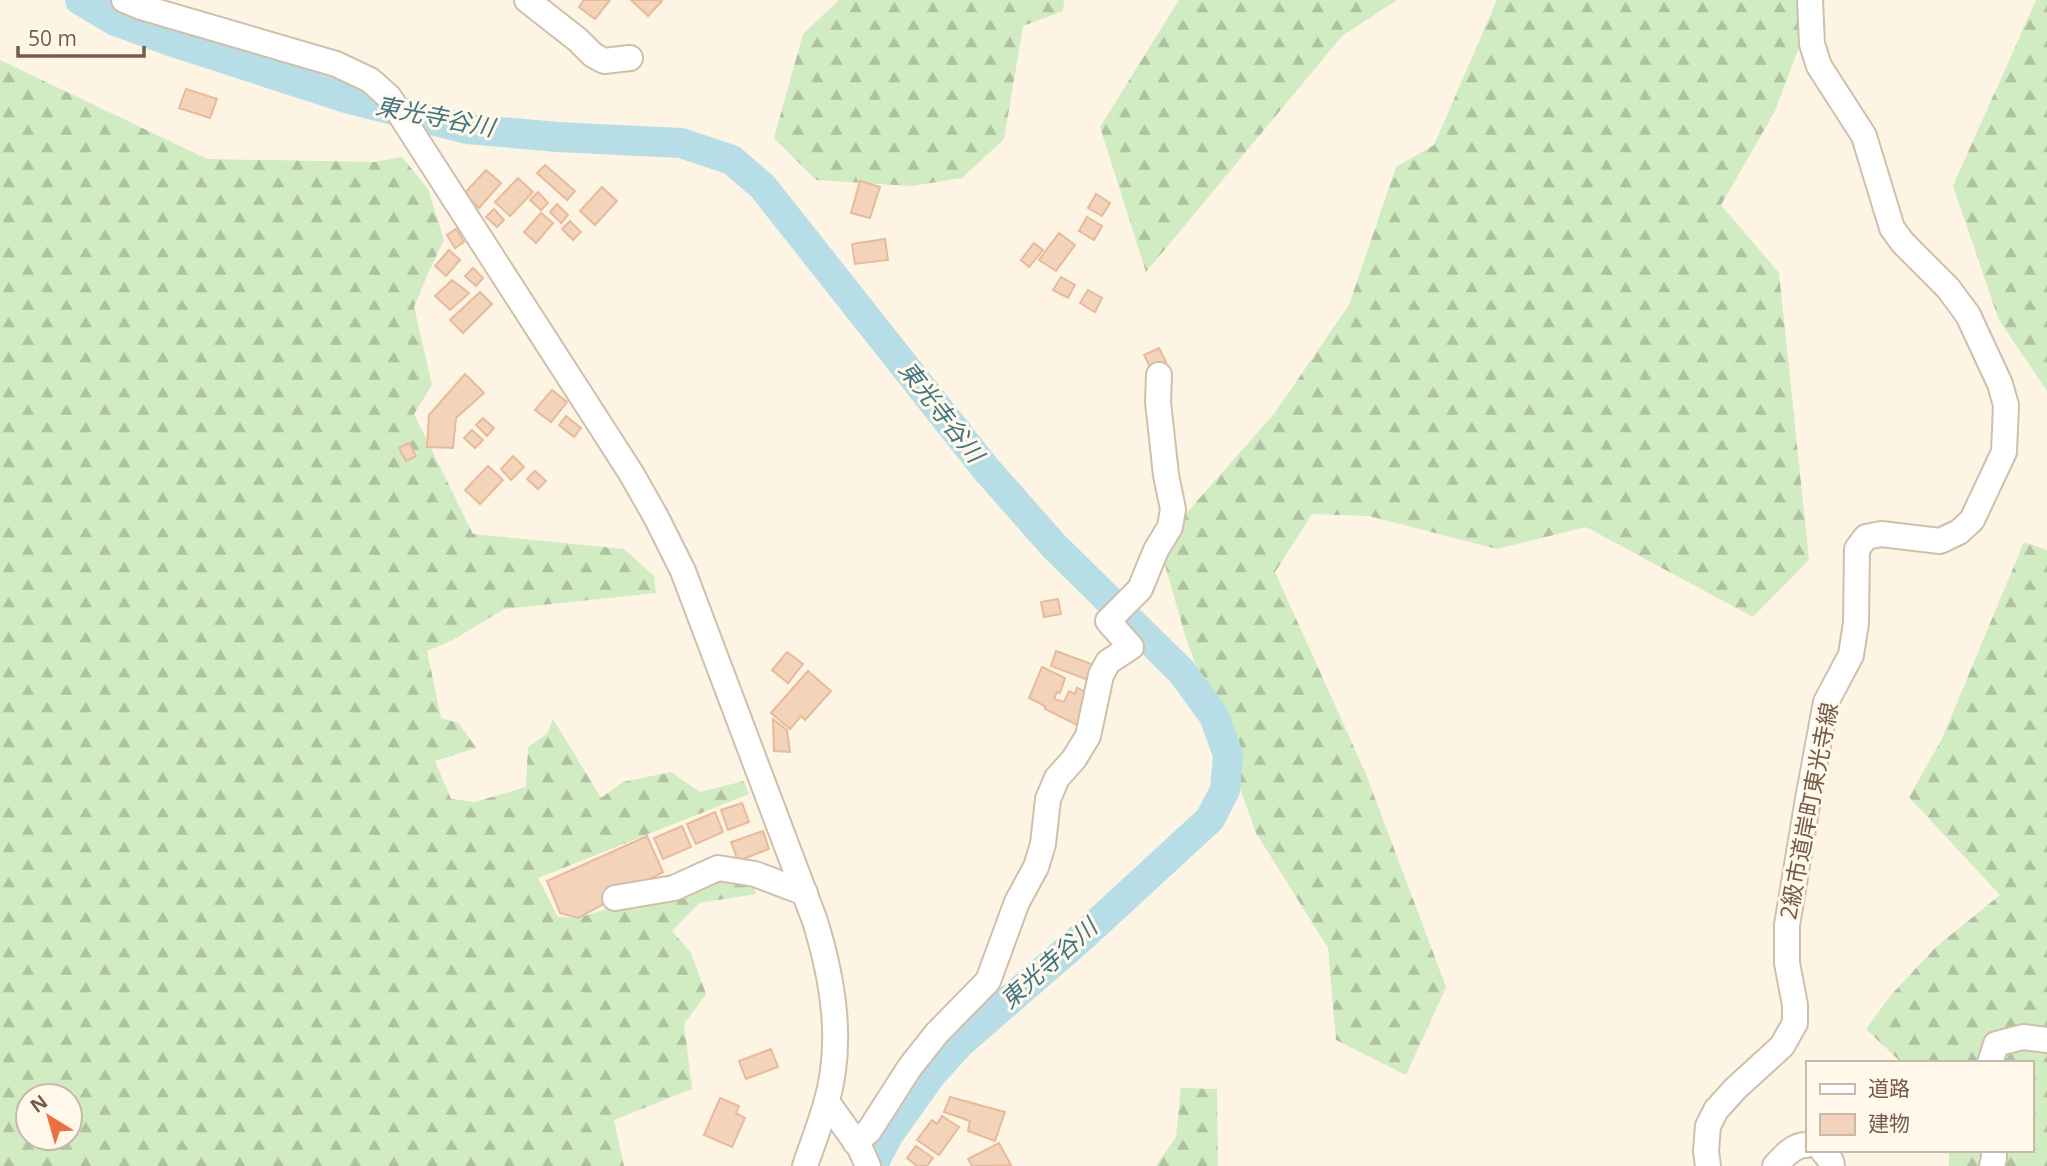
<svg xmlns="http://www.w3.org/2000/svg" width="2047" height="1166" viewBox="0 0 2047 1166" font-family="'Open Sans','Noto Sans JP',sans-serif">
<defs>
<pattern id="forest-firs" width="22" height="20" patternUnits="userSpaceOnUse" patternTransform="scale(1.75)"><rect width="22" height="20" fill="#d1ebc2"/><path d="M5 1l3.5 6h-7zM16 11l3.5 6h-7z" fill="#aec1a0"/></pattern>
</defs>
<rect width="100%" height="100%" fill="#fdf4e4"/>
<!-- forest -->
<g fill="url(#forest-firs)" fill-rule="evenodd">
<path d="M839,0h225l-1,11 -40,15 -19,113 -42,39 -50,8 -96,-6 -42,-42 29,-104z"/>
<path d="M1179,0h218l-55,36 -196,236 -46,-145z"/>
<path d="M1497,0h306l-5,50 -23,61 -54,94 58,68 30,287 -56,57 -167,-90 -89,22 -128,-33 -57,-2 -37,58 91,202 80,213 -40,88 -70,-35 -8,-92 -72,-115 -71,-198 -26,-91 115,-130 75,-109 47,-138 38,-22z"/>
<path d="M2036,0h11v391l-48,-71 -46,-134z"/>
<path d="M0,60l207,99 168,3 27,-5 26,32 16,51 -15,31 -15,36 18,78 -18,29 59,120 151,15 30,27 2,17 -152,16 -53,32 -24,10 14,67 18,5 17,25 -41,13 16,38 24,3 51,-15 2,-40 19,-13 6,-15 48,79 22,-16 48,-10 29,20 44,-11 5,13 -211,84 20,39 20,1 31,-10 29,1 79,-37 35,7 4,15 -57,9 -27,28 19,22 15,41 -22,30 8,65 -78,31 10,46h-624zM28,1096h42v42h-42z"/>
<path d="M2024,542l23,8v616h-98v-16h82v-87h-129l-36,-34 26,-35 44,-47 64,-52 -91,-98 33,-58z"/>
<path d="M1181,1088l36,1 1,77h-62l20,-29z"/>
</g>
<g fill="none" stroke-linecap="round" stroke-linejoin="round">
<!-- river -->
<path stroke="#b7dee7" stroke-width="30" d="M80,0l35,21 55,20 176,57 121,31 91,8 123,6 51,17 31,27 223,282 68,77 128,126 32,44 14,39 -3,35 -15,29 -128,118 -122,106 -29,32 -42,59 -17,32"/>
</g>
<!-- building -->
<g fill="#f3d4ba" stroke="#e7bb9a" stroke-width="2">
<path d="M584,0h26l-15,19 -16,-12z"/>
<path d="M631,0h30l1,1 -14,15z"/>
<path d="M186,89l31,10 -7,19 -31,-10z"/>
<path d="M545,165l30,26 -8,9 -30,-27z"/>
<path d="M486,170l15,13 -22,25 -15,-14z"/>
<path d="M518,178l15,14 -23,24 -15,-14z"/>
<path d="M860,181l20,6 -10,31 -19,-5z"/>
<path d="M602,187l15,14 -22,24 -15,-14z"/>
<path d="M538,192l10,11 -7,7 -11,-10z"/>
<path d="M1096,194l14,9 -8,13 -14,-8z"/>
<path d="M557,204l11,11 -7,8 -11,-11z"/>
<path d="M494,209l10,11 -7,7 -11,-10z"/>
<path d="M541,213l12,10 -17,20 -12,-11z"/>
<path d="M1087,217l15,9 -8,14 -15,-9z"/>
<path d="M570,221l11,11 -8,8 -11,-11z"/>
<path d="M456,229l8,13 -9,6 -8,-13z"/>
<path d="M1059,233l16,12 -19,26 -17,-11z"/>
<path d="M885,239l3,21 -33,4 -3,-20z"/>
<path d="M1034,243l9,7 -14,17 -8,-7z"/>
<path d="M449,250l11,10 -14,16 -11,-10z"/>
<path d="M473,268l10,10 -7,8 -11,-10z"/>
<path d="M1061,277l14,8 -7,13 -15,-8z"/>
<path d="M452,280l17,13 -19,17 -15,-14z"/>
<path d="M1088,290l14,8 -7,14 -15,-9z"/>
<path d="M480,292l12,12 -29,29 -13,-13z"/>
<path d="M1159,348l7,14 -15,7 -7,-14z"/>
<path d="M465,374l19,19 -28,25 -3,30 -26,-1 2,-32z"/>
<path d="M552,390l15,12 -16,20 -16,-12z"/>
<path d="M566,416l15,12 -7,9 -15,-12z"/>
<path d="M483,418l11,10 -7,8 -11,-11z"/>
<path d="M472,430l11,10 -8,8 -11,-10z"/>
<path d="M409,443l7,13 -10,5 -7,-13z"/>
<path d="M513,456l11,11 -13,13 -10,-11z"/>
<path d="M488,466l15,14 -23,24 -15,-14z"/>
<path d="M535,471l11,10 -8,8 -11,-10z"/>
<path d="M1058,599l3,15 -17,3 -3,-15z"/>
<path d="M1056,651l38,14 -6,15 -37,-14z"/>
<path d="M787,652l16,12 -15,19 -16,-13z"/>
<path d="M1042,667l23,11 -5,15 -3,-1 -3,7 10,3 5,-11 6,3 2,-6 17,8 -15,30 -34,-17v-3l-16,-8z"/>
<path d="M808,671l23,20 -26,29 -4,-4 -11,13 -19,-16z"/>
<path d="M773,719l14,11 3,22 -16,-1z"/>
<path d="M742,803l7,19 -21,8 -7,-20z"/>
<path d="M715,812l8,20 -27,12 -9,-20z"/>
<path d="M682,826l9,21 -28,12 -9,-21z"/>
<path d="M763,831l6,18 -31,12 -7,-19z"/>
<path d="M647,836l16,36 -85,46 -18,-5 -13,-32z"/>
<path d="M771,1049l7,18 -32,12 -7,-18z"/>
<path d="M950,1097l55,15 -10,29 -27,-10 2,-10 -26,-9z"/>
<path d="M720,1098l19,8 -3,7 9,5 -13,29 -28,-12z"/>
<path d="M942,1116l17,11 -20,28 -22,-15 15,-20 5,4z"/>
<path d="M999,1143l12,22 -39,1 -4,-7z"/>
<path d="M916,1146l17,12 -6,8h-10l-10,-8z"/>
</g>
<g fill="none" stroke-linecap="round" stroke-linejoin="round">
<defs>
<g id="minor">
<path d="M124,0l17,7 195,57 34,16 19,17 242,376 25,44 27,54 132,350c18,59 29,122 11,183 -6,21 -14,41 -21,62"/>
<path d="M527,0l51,40 15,15 11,6 26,-3"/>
<path d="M615,898l59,-10 44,-20 37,6 50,19"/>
<path d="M1990,1063l6,-19 27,-7 24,3"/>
<path d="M827,1102l33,46 8,18"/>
<path d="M855,1142l14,-11 41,-64 27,-34 51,-52 29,-79 19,-35 7,-23 5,-45 9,-21 17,-19 14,-23 13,-61 7,-13 23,-15 -23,-26 32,-32 16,-39 14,-23 3,-18 -7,-34 -8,-73 1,-27"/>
<path d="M1822,1150l9,11 1,5"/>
<path d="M1708,1166l-2,-15 2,-25 8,-16 20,-22 46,-42 13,-23v-18l-8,-42v-38l21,-126 18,-97 25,-47 5,-32 1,-74 9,-12 15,-3 59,7 19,-9 13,-12 32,-68 2,-47 -6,-21 -32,-69 -20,-27 -45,-45 -11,-15 -28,-92 -45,-70 -7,-22 -2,-44"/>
<path d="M1775,1166c8,-9 19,-22 32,-21"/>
<path d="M1992,1166l2,-8v-8"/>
</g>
</defs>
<!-- minor casing -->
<use href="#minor" stroke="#d1bfac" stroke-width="28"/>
<!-- minor -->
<use href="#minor" stroke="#fff" stroke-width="24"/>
</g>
<g text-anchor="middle" stroke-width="6" stroke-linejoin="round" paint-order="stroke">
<!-- street labels -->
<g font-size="23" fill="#765b48" stroke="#fff8eb">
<text transform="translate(1809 811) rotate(-79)" y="8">2級市道岸町東光寺線</text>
</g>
<!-- water labels -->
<g font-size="24" font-style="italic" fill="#3f7583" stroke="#fff8eb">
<text transform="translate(435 117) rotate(11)" y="8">東光寺谷川</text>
<text transform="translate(941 412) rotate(52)" y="8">東光寺谷川</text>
<text transform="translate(1049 964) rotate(-42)" y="8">東光寺谷川</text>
</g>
</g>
<!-- legend -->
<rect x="1806" y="1061" width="228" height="91" fill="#fff8eb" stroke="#c8b9aa" stroke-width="2"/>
<rect x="1820" y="1084" width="35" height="10" fill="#ffffff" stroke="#c8b9aa" stroke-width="2"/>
<text x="1868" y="1096" font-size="21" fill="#765b48">道路</text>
<rect x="1820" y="1114" width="35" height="21" fill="#f3d4ba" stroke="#c8b9aa" stroke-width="2"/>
<text x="1868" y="1131" font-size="21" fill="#765b48">建物</text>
<!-- north arrow -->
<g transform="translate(49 1117) rotate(323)"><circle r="33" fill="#fff8eb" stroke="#c8b9aa" stroke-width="2"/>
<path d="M0-5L12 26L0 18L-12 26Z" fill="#eb7145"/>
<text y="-10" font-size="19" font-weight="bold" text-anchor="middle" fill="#765b48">N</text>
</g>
<!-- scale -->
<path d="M18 46v10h126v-10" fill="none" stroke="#765b48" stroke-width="3.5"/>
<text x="28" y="46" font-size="21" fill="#765b48" stroke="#fff8eb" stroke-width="5" paint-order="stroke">50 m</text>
</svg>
